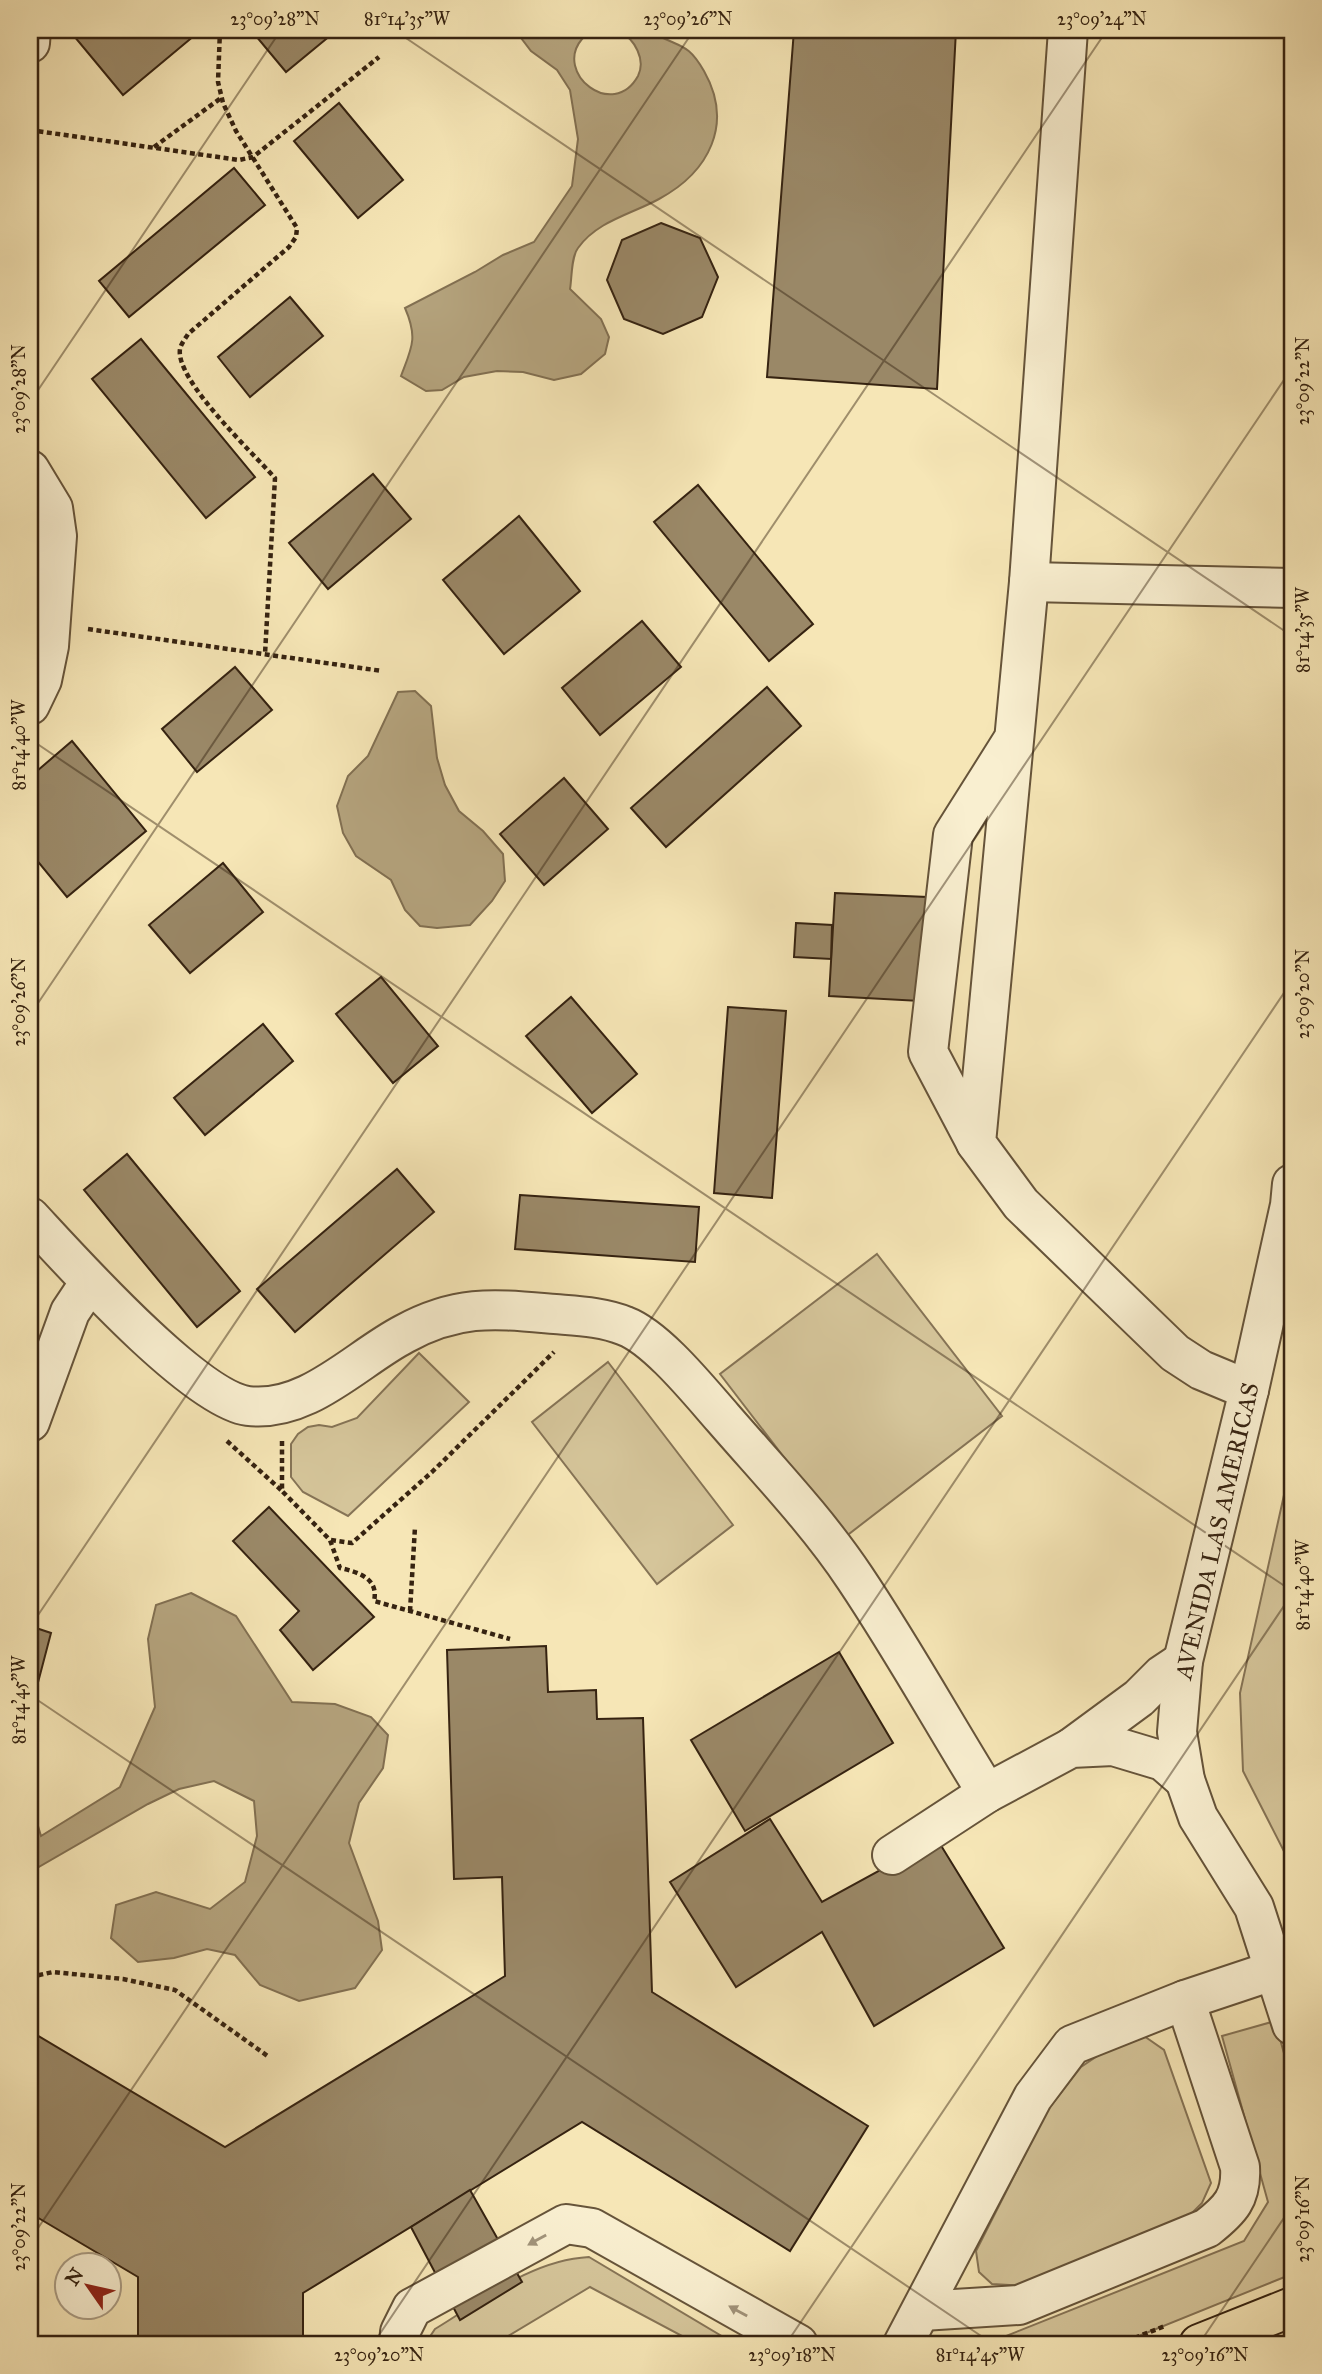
<svg xmlns="http://www.w3.org/2000/svg" width="1322" height="2374" viewBox="0 0 1322 2374" font-family="'IM FELL Great Primer',serif">
<rect width="100%" height="100%" fill="#f6e6b6"/>
<filter id="stains"><feTurbulence type="fractalNoise" baseFrequency=".00286" numOctaves="4"/><feColorMatrix values="0 0 0 0 .2 0 0 0 0 .09 0 0 0 0 .02 0 0 0 .5 -.17"/></filter>
<radialGradient id="worn" r=".72"><stop offset=".6" stop-color="#630" stop-opacity="0"/><stop offset="1" stop-color="#630" stop-opacity=".3"/></radialGradient>
<!-- green -->
<g fill="#d5c59a" stroke="#867456" stroke-width="2">
<path d="M877,1254l125,162 -157,121 -125,-163z"/>
<path d="M419,1353l50,49 -121,114 -45,-24 -12,-15v-33l7,-10 10,-7 11,-2 13,2 25,-9z"/>
<path d="M608,1362l125,163 -76,59 -125,-162z"/>
<path d="M1292,1459v408l-49,-96 -3,-78z"/>
<path d="M1275,2021l17,61v192l-173,70h-133l258,-103 24,-39 -46,-166z"/>
<path d="M1144,2036l20,14 47,133 -9,20 -12,12 -164,71 -34,-2 -13,-12 -3,-21 71,-140 34,-44 40,-27z"/>
<path d="M589,2257l146,87h-38l-107,-57 -95,57h-70l10,-15c48,-29 96,-69 154,-72z"/>
</g>
<!-- water -->
<g fill="#b5a47e" stroke="#827052" stroke-width="2">
<path d="M515,30h86c-6,2 -14,4 -19,9 -29,34 31,82 56,37 8,-16 -3,-37 -19,-45 -4,-1 -11,-1 -16,-1 11,0 39,-4 48,0 3,2 5,5 8,6 24,12 30,9 45,35 30,53 5,101 -45,128 -27,15 -62,22 -81,49 -7,9 -6,30 -8,41l31,30 8,18 -4,17 -24,20 -27,6 -31,-8 -26,-1 -33,6 -22,13 -16,1 -25,-15c11,-29 17,-38 4,-68l70,-36 28,-17 31,-13 38,-56 6,-47 -8,-49 -13,-20 -26,-19z"/>
<path d="M415,691l16,15 6,52 8,27 14,26 24,20 20,23 2,27 -13,20 -22,24 -33,3 -17,-2 -15,-16 -14,-30 -35,-24 -13,-23 -6,-27 11,-30 20,-20 30,-64z"/>
<path d="M191,1593l45,23 56,86 43,2 36,13 17,18 -5,33 -24,35 -10,40 29,78 4,29 -27,38 -56,13 -39,-16 -25,-30 -28,-6 -33,9 -36,4 -27,-24 5,-33 40,-13 54,17 35,-27 12,-46 -3,-35 -40,-20 -35,8 -31,15 -118,68v-73l11,37 79,-49 35,-80 -7,-68 8,-34z"/>
</g>
<!-- building -->
<g fill="#9a8867" stroke="#362311" stroke-width="2">
<path d="M69,30h132l-78,65z"/>
<path d="M251,30h86l-51,42z"/>
<path d="M794,30h162l-19,359 -170,-12z"/>
<path d="M339,103l64,77 -45,38 -64,-77z"/>
<path d="M234,168l31,37 -136,112 -30,-36z"/>
<path d="M661,223l39,15 18,39 -16,40 -39,17 -39,-15 -17,-39 15,-40z"/>
<path d="M290,297l33,39 -73,61 -32,-40z"/>
<path d="M141,339l114,138 -49,41 -114,-139z"/>
<path d="M373,474l38,45 -83,70 -39,-46z"/>
<path d="M698,485l115,139 -44,37 -115,-139z"/>
<path d="M519,516l61,75 -76,63 -61,-74z"/>
<path d="M642,621l39,46 -81,68 -38,-47z"/>
<path d="M235,667l37,43 -75,62 -35,-43z"/>
<path d="M767,687l34,39 -135,121 -35,-39z"/>
<path d="M72,741l74,90 -79,66 -37,-45v-75z"/>
<path d="M564,778l44,51 -64,56 -44,-51z"/>
<path d="M223,863l40,49 -73,61 -41,-48z"/>
<path d="M835,893l92,4 -7,104 -91,-5z"/>
<path d="M796,923l36,2 -1,34 -37,-2z"/>
<path d="M381,977l57,69 -45,37 -57,-69z"/>
<path d="M571,997l66,77 -45,39 -66,-77z"/>
<path d="M728,1007l58,4 -14,187 -58,-5z"/>
<path d="M263,1024l30,37 -88,74 -31,-37z"/>
<path d="M127,1154l113,137 -43,36 -113,-137z"/>
<path d="M397,1169l37,43 -139,120 -38,-43z"/>
<path d="M520,1195l179,12 -4,55 -180,-13z"/>
<path d="M269,1507l105,110 -61,53 -33,-40 19,-19 -66,-70z"/>
<path d="M30,1626l21,7 -21,80z"/>
<path d="M546,1646l2,46 48,-2 1,29 46,-1 9,274 216,134 -78,125 -208,-129 -279,171v51h-165v-67l-108,-64v-182l195,116 280,-171 -3,-99 -48,2 -7,-229z"/>
<path d="M839,1652l54,91 -148,88 -54,-91z"/>
<path d="M770,1819l52,83 115,-63 67,109 -130,78 -52,-94 -86,55 -66,-105z"/>
<path d="M470,2190l52,92 -62,38 -49,-93z"/>
</g>
<g fill="none" stroke-linecap="round" stroke-linejoin="round">
<defs>
<g id="minor">
<path d="M1068,30l-39,552 -53,561 45,61 154,149 26,17 48,20"/>
<path d="M30,43l1,-13"/>
<path d="M30,470l23,38 4,28 -8,110 -7,34 -12,25"/>
<path d="M1029,582l263,6"/>
<path d="M976,1143l-48,-91 25,-217 58,-92"/>
<path d="M1292,1184l-2,21 -41,185 -66,271 -6,71 8,48 13,37 56,90 38,118"/>
<path d="M30,1217c40,43 164,182 218,189 60,7 108,-47 156,-72 55,-30 91,-25 151,-20 23,2 48,3 70,12 32,12 75,66 98,92 45,52 94,103 132,160 47,70 88,144 132,215"/>
<path d="M30,1422l40,-110 20,-30"/>
<path d="M1071,1748l68,-50 23,-23 21,-14"/>
<path d="M892,1855l95,-62 84,-45 42,-2 50,15 22,19"/>
<path d="M922,2311l97,-6 188,-77c23,-18 35,-30 33,-61l-55,-167"/>
<path d="M399,2344l1,-12 12,-24 154,-84 26,4 206,116"/>
<path d="M903,2344l130,-247 39,-52 113,-45 90,-30"/>
</g>
<path id="major" d="M1199,2344l93,-37"/>
</defs>
<!-- minor casing -->
<use href="#minor" stroke="#66543a" stroke-width="42"/>
<!-- major casing -->
<use href="#major" stroke="#362311" stroke-width="42"/>
<!-- path -->
<g stroke="#362311" stroke-width="4.5" stroke-dasharray="5 3.5" stroke-linecap="butt">
<path d="M220,30l-2,52 5,21 13,28 61,97 -1,9 -7,10 -101,87c-3,5 -7,10 -8,15 -5,31 73,104 95,129l-10,176"/>
<path d="M30,130l209,30 14,-3 126,-100"/>
<path d="M154,147l67,-49"/>
<path d="M88,629l294,42"/>
<path d="M227,1441l54,49"/>
<path d="M282,1441v50l48,49 10,28c19,4 39,11 34,33l136,38"/>
<path d="M331,1540l21,3 80,-71 122,-120"/>
<path d="M410,1611l5,-84"/>
<path d="M30,1977l23,-5 70,7 52,11 94,67"/>
<path d="M1119,2344l46,-18"/>
</g>
<!-- minor -->
<use href="#minor" stroke="#f9efd0" stroke-width="38"/>
<!-- major -->
<use href="#major" stroke="#f6e6b6" stroke-width="38"/>
</g>
<!-- one-way arrows -->
<defs><path id="oneway-solid" d="M-6-.8H1V-3.2L6.5 0L1 3.2V.8H-6Z" transform="scale(1.75)"/></defs>
<g fill="#a1937a">
<use href="#oneway-solid" transform="translate(537 2240) rotate(151)"/>
<use href="#oneway-solid" transform="translate(738 2311) rotate(-151)"/>
</g>
<!-- ticks -->
<path fill="none" stroke="#362311" stroke-width="2" stroke-opacity="0.45" d="M394,30l898,606M30,402l251,-372M30,739l1262,852M30,1015l664,-985M30,1627l1077,-1597M30,1695l963,649M30,2240l1262,-1872M373,2344l919,-1363M786,2344l506,-750M1199,2344l93,-138"/>
<g text-anchor="middle" stroke-width="6" stroke-linejoin="round" paint-order="stroke">
<!-- street labels -->
<g font-size="24" fill="#362311" stroke="#f9efd0">
<text transform="translate(1217 1531) rotate(-77)" y="8">AVENIDA LAS AMERICAS</text>
</g>
</g>
<!-- margin -->
<rect width="1322" height="2374" fill="none" stroke="#f6e6b6" stroke-width="77"/>
<!-- north arrow -->
<g transform="translate(88 2286) rotate(304)"><circle r="33" fill="#f9efd0" stroke="#ab9d84" stroke-width="2"/>
<path d="M0-5L12 26L0 18L-12 26Z" fill="#8f2418"/>
<text y="-10" font-size="19" font-weight="bold" text-anchor="middle" fill="#362311">N</text>
</g>
<rect x="38" y="38" width="1246" height="2298" fill="none" stroke="#362311" stroke-width="2.5"/>
<g font-size="18" text-anchor="middle" fill="#362311">
<text x="275" y="25">23°09'28"N</text>
<text x="407" y="25">81°14'35"W</text>
<text x="688" y="25">23°09'26"N</text>
<text x="1102" y="25">23°09'24"N</text>
<text transform="translate(1303 381) rotate(-90)" y="6">23°09'22"N</text>
<text transform="translate(19 389) rotate(-90)" y="6">23°09'28"N</text>
<text transform="translate(1303 630) rotate(-90)" y="6">81°14'35"W</text>
<text transform="translate(19 745) rotate(-90)" y="6">81°14'40"W</text>
<text transform="translate(1303 994) rotate(-90)" y="6">23°09'20"N</text>
<text transform="translate(19 1002) rotate(-90)" y="6">23°09'26"N</text>
<text transform="translate(1303 1585) rotate(-90)" y="6">81°14'40"W</text>
<text transform="translate(19 1700) rotate(-90)" y="6">81°14'45"W</text>
<text transform="translate(1303 2219) rotate(-90)" y="6">23°09'16"N</text>
<text transform="translate(19 2227) rotate(-90)" y="6">23°09'22"N</text>
<text x="379" y="2361">23°09'20"N</text>
<text x="792" y="2361">23°09'18"N</text>
<text x="980" y="2361">81°14'45"W</text>
<text x="1205" y="2361">23°09'16"N</text>
</g>
<rect width="100%" height="100%" filter="url(#stains)"/>
<rect width="100%" height="100%" fill="url(#worn)"/>
</svg>
